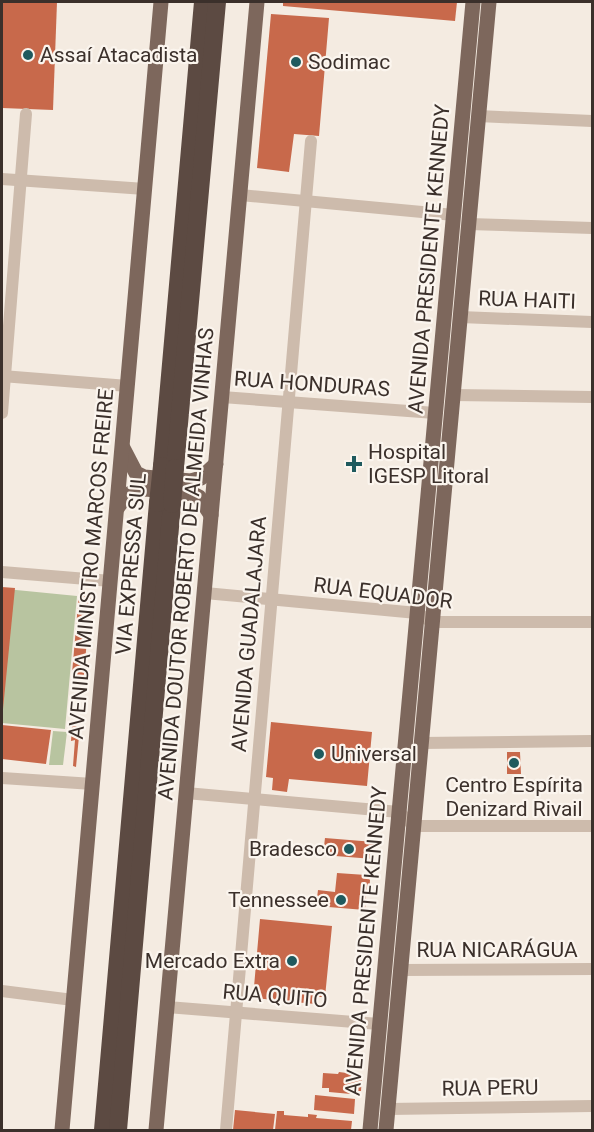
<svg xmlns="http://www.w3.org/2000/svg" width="594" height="1132" viewBox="0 0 594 1132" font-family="Roboto,sans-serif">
<rect width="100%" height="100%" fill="#f4ebe1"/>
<!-- green -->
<g fill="#b8c4a0">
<path d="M6,589l71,7 -12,133 -63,-6v-87z"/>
<path d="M53,731l14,1 -4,33h-14z"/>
</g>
<!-- building -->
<g fill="#c8694b">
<path d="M2,2h55l-4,108 -51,-2z"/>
<path d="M283,2h174l-2,19 -172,-15z"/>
<path d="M271,14l58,4 -10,118 -25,-2 -5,38 -32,-4z"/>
<path d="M2,587l13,1 -12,121h-1z"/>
<path d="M79,593l12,1 -8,91h-12z"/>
<path d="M271,722l101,10 -5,54 -78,-7 -2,13 -15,-2 1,-12 -7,-1z"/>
<path d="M2,725l49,5 -5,34 -44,-5z"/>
<path d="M72,726h8l-4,41 -3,-1 2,-26 -4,1z"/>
<path d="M507,752h13l1,22h-14z"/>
<path d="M325,838l49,4 -1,17 -50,-4z"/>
<path d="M337,873l29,2 4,5 -1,14h-3l-1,16 -49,-4 2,-16 17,2z"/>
<path d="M260,919l72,7 -7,71h-9l-1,7 -62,-6z"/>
<path d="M339,1072l23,3 -1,16h-10v3l-22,-2v-4h-7l1,-15 15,1z"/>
<path d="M315,1095l40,4 -1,15 -40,-4z"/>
<path d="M235,1110l40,4 -2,16h-40z"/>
<path d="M277,1111h7v4l24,2v-3l9,1 -1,3 36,3 -1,9h-76z"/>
</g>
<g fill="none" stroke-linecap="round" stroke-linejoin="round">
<!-- minor -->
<g stroke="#cdbbac" stroke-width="12">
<path d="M478,116l114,5"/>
<path d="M2,179l143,10"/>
<path d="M240,195l214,20"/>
<path d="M469,224l123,4"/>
<path d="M460,317l132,5"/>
<path d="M2,376l126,10"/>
<path d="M453,395l139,2"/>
<path d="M222,397l213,16"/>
<path d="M2,413l24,-299"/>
<path d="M2,572l109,9"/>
<path d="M205,593l212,20 15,9h160"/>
<path d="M421,743l171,-2"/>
<path d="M2,778l91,6"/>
<path d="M186,793l213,19 15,14h178"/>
<path d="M401,970l191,-1"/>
<path d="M2,991l71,9"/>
<path d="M167,1007l212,17"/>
<path d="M388,1109l204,-3"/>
<path d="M226,1130l85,-989"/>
</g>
<!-- major -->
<g stroke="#7d675c" stroke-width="15">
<path d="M123,448l13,25 8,4 47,4 10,-3 15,-14"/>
<path d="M118,507c8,-11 13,-18 28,-18l47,5 6,3 12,18"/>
<path d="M62,1130l99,-1128"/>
<path d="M156,1130l101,-1128"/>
<path d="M370,1130l103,-1128"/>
<path d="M386,1130l103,-1128"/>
</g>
<!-- highway -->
<g stroke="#5c4a42" stroke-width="18">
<path d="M162,466l41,-464"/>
<path d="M175,468l42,-466"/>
<path d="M103,1130l55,-627"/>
<path d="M118,1130l54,-626"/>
</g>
<!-- highway-bridge -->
<g stroke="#5c4a42" stroke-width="18">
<path d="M158,503l4,-37"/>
<path d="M172,504l3,-36"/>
</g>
</g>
<!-- markers -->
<g fill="#1f5a5e" stroke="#fbf5ee" stroke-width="2">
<circle cx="28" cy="55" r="6"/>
<circle cx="296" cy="62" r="6"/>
<path d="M351 455h6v6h6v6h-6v6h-6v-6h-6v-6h6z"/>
<circle cx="319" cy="754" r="6"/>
<circle cx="514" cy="763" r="6"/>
<circle cx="349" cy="849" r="6"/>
<circle cx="341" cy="900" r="6"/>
<circle cx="292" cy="961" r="6"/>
</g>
<g text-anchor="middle" stroke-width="4.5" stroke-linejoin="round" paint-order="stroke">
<!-- poi labels -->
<g font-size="21" fill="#3b302b" stroke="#fbf5ee" text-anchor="start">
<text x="40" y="62">Assaí Atacadista</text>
<text x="308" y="69">Sodimac</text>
<text x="368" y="459">Hospital<tspan x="368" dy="24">IGESP Litoral</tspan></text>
<text x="331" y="761">Universal</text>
<text x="514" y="792" text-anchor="middle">Centro Espírita<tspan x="514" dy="24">Denizard Rivail</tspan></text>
<text x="337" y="856" text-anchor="end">Bradesco</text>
<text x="329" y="907" text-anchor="end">Tennessee</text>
<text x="280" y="968" text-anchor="end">Mercado Extra</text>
</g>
<!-- street labels -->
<g font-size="21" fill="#3b302b" stroke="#fbf5ee">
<text transform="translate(429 259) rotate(-85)" y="7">AVENIDA PRESIDENTE KENNEDY</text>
<text transform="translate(527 300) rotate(2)" y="7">RUA HAITI</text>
<text transform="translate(312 384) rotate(4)" y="7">RUA HONDURAS</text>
<text transform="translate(91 564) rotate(-85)" y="7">AVENIDA MINISTRO MARCOS FREIRE</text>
<text transform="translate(131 564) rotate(-85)" y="7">VIA EXPRESSA SUL</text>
<text transform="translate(186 564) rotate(-85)" y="7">AVENIDA DOUTOR ROBERTO DE ALMEIDA VINHAS</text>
<text transform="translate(383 593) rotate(7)" y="7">RUA EQUADOR</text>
<text transform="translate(249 634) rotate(-85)" y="7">AVENIDA GUADALAJARA</text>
<text transform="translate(366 941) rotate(-85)" y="7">AVENIDA PRESIDENTE KENNEDY</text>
<text x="497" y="957">RUA NICARÁGUA</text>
<text transform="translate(275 996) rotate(5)" y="7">RUA QUITO</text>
<text transform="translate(490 1088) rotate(-1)" y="7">RUA PERU</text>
</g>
</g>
<!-- border -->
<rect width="594" height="1132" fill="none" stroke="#3b302b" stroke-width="6"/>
</svg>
